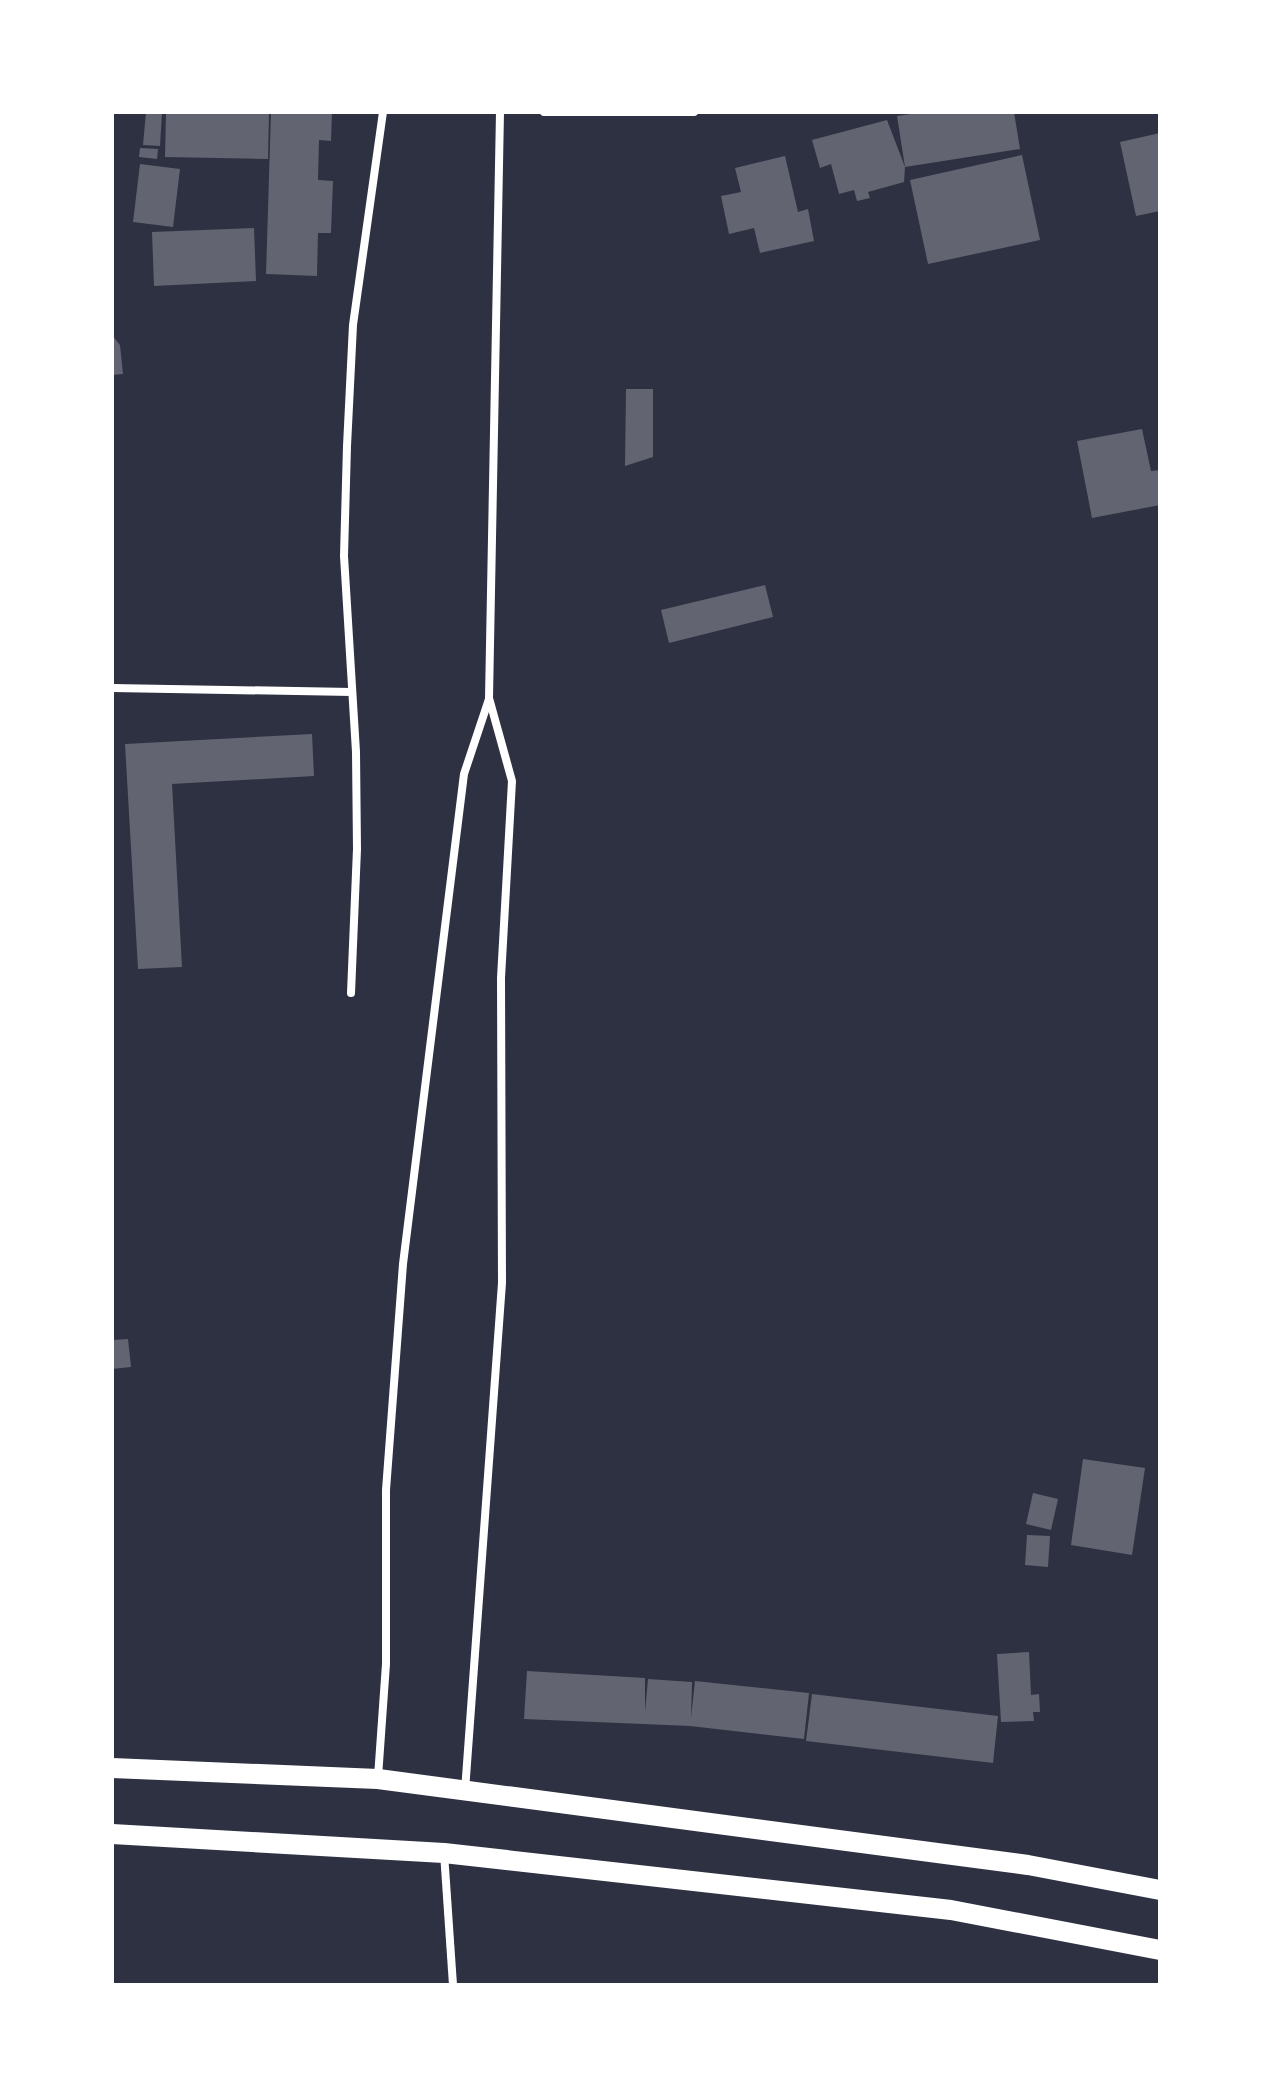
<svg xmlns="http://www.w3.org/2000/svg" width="1272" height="2097" viewBox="0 0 1272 2097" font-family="Montserrat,sans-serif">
<rect width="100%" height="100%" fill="#2d3142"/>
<!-- building -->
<g fill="#626471">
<path d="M146,112h16l-2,34 -17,-1z"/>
<path d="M166,112h103l-1,47 -103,-2z"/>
<path d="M271,112h61l-1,29 -12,-1 -1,40 15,1 -2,52h-13l-1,43 -51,-2z"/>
<path d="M925,112h89l6,37 -115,18 -8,-51z"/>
<path d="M887,120l18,47 -1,15 -36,10 2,6 -13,3 -3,-11 -15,4 -8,-30 -11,4 -8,-28z"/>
<path d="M1160,133v78l-24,5 -16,-74z"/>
<path d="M140,148l18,1 -1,10 -18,-2z"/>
<path d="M1022,155l18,85 -112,24 -18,-84z"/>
<path d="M785,156l13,56 10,-3 6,32 -54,12 -6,-25 -25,6 -8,-38 20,-4 -6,-24z"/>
<path d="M140,164l40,5 -7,58 -40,-5z"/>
<path d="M254,228l2,53 -102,5 -2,-54z"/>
<path d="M112,335l8,10 3,29 -11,1z"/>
<path d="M626,389h27v68l-28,9z"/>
<path d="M1142,429l9,42 9,-1v35l-68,13 -15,-77z"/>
<path d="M765,585l8,32 -104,26 -8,-33z"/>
<path d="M312,734l2,42 -142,8 10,183 -44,2 -13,-225z"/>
<path d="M128,1339l3,28 -19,2v-29z"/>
<path d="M1083,1459l62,9 -13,87 -61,-10z"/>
<path d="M1033,1493l25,6 -7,31 -25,-6z"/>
<path d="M1027,1535l23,1 -2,31 -23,-2z"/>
<path d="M1029,1652l2,43 8,-1 1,18h-7l1,9 -33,1 -4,-68z"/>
<path d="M527,1671l118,7v34l3,-33 44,3 -1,36 4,-37 114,12 -5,46 -114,-13 -166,-7z"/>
<path d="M812,1694l186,22 -5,47 -187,-22z"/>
</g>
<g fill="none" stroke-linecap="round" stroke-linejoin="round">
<!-- minor -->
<g stroke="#fff" stroke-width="8">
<path d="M544,112h150"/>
<path d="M112,688l240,4"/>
<path d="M351,993l6,-144 -1,-97 -12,-196 3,-110 6,-121 30,-213"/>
<path d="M378,1777l8,-113v-174l17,-226 61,-490 25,-75"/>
<path d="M465,1791l37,-508 -1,-305 11,-197 -23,-83 11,-586"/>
<path d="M444,1853l9,132"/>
</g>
<!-- primary -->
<g stroke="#fff" stroke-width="20">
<path d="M112,1768l266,11 650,86 132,25"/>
<path d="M112,1834l332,19 507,57 209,40"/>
</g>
</g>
<!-- border -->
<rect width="1272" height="2097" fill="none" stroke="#ffffff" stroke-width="228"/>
</svg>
